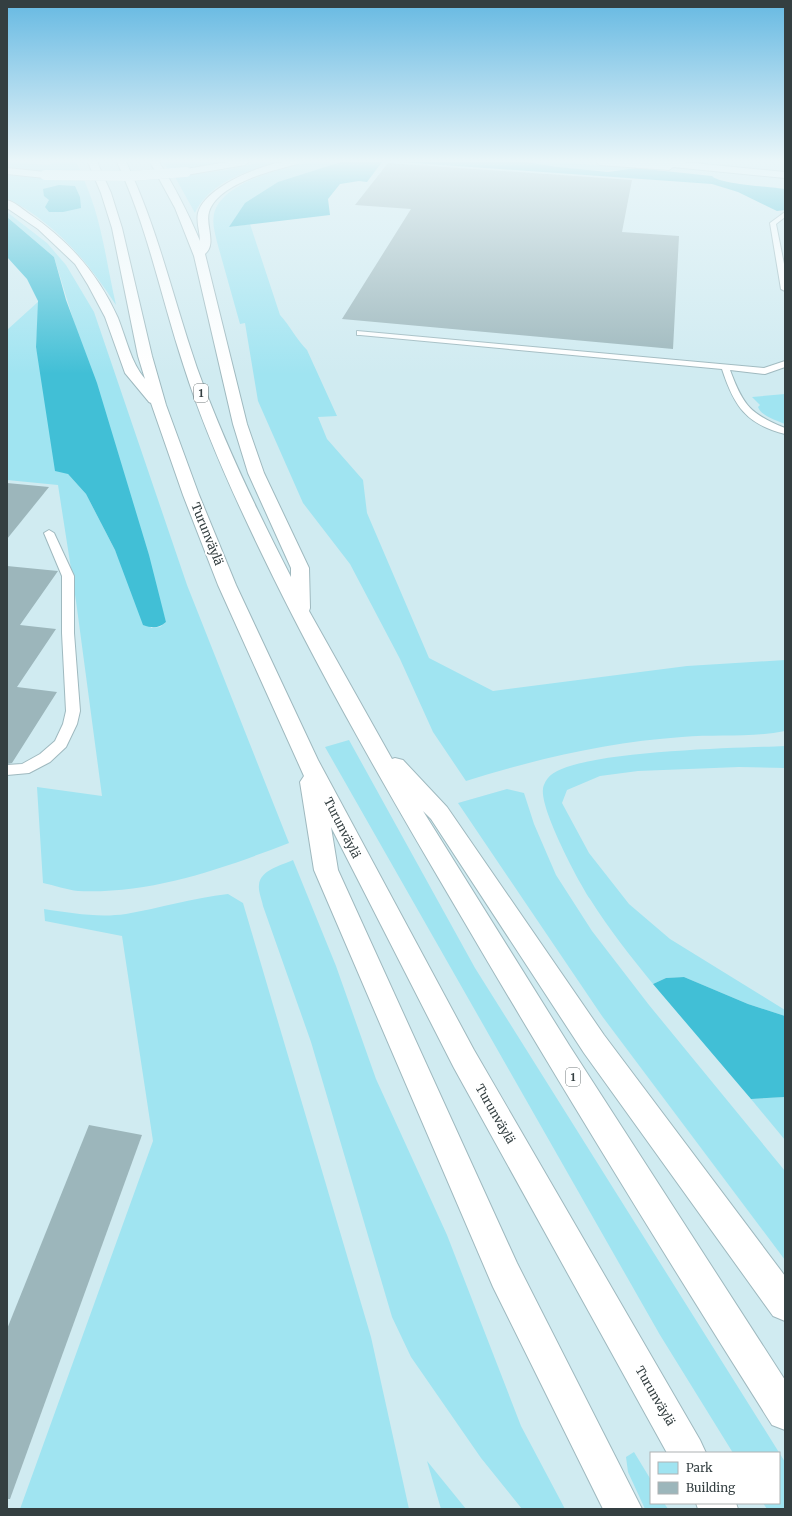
<svg xmlns="http://www.w3.org/2000/svg" width="792" height="1516" viewBox="0 0 792 1516" font-family="Merriweather,serif">
<rect width="100%" height="100%" fill="#d0ebf1"/>
<!-- green -->
<g fill="#a0e4f1">
<path d="M7,162l42,3 4,-3h23l6,12 -74,-6z"/>
<path d="M163,162h71l-28,5 -37,3z"/>
<path d="M262,162h20c-31,7 -72,19 -87,51l-20,-36 51,-7z"/>
<path d="M313,162h28l-10,3 -101,62 20,-3 30,91c11,12 16,24 27,35l30,66 -19,1 9,22 36,41 4,33 62,145 64,33 194,-25 98,-6v71c-34,7 -69,3 -103,6 -73,5 -146,22 -216,44l-33,-49 -33,-73 -50,-95 -47,-61 -45,-102 -13,-78 -5,1 -23,-82c-2,-9 -5,-18 -3,-28 7,-32 71,-47 99,-52z"/>
<path d="M526,162h27l83,6c-37,6 -73,0 -110,-6z"/>
<path d="M7,174l32,4 45,2c18,40 22,82 32,125 -31,-47 -59,-80 -109,-107z"/>
<path d="M7,212l40,31 19,22 28,47 93,273 102,258c-68,26 -137,51 -211,48 -11,-1 -24,-6 -35,-8l-6,-96 65,9 -26,-195 -18,-116 -51,-5v-150l32,-29 -3,46 32,127 18,20 29,56 36,78 9,-1 6,-5 -112,-365 -47,-40z"/>
<path d="M785,394v30c-9,-4 -24,-8 -27,-17l2,-2 -8,-8z"/>
<path d="M349,740l126,228 310,494v47h-18l-4,-6h16v-50h-46l-73,-118 -335,-588z"/>
<path d="M785,746v22l-46,-1 -101,4 -38,5 -33,14 -5,13 27,50 40,51 41,35 115,71v6l-37,-12 -64,-27 -18,1 -13,6c-22,-27 -44,-55 -63,-85 -12,-18 -50,-90 -47,-110 0,-3 3,-9 5,-11 21,-28 196,-30 237,-32z"/>
<path d="M507,789l17,4 10,31 22,51 36,56 57,74 136,166v89l-183,-244 -144,-213z"/>
<path d="M293,860l43,106 40,113 71,156 74,191 44,83h-43l-41,-51 -70,-101 -19,-40 -81,-275 -48,-136c-1,-6 -5,-15 -4,-21 1,-15 23,-20 34,-25z"/>
<path d="M228,894l15,9 128,434 38,172h-389l133,-368 -31,-205 -77,-15 -1,-12c27,4 54,9 82,5 34,-6 67,-16 102,-20z"/>
<path d="M785,1097v43l-34,-41z"/>
<path d="M634,1452l17,28v23h13l4,6h-23l-17,-37 -2,-15z"/>
<path d="M427,1461l39,48h-25z"/>
</g>
<!-- forest -->
<g fill="#41bfd6">
<path d="M341,162h41l-15,20 -8,-1 -19,3 -12,15 2,16 -101,12 16,-24 33,-21z"/>
<path d="M400,162h126l32,5 50,5 28,-4 76,8c6,8 60,11 73,13v21l-8,1 -39,-19 -26,-8z"/>
<path d="M59,185l16,1 5,11 1,11 -18,4h-14l-4,-5 4,-7 -5,-4 -1,-7z"/>
<path d="M7,217l47,40 12,43 31,83 52,172 17,67c-8,7 -14,6 -23,3l-28,-75 -29,-56 -18,-20 -13,-3 -19,-124 2,-46 -11,-22 -20,-22z"/>
<path d="M684,977l64,27 37,12v81l-34,2 -98,-115 13,-6z"/>
</g>
<!-- building -->
<g fill="#9cb6bb">
<path d="M388,163l244,17 -10,52 57,4 -6,113 -331,-30 69,-110 -56,-4z"/>
<path d="M7,483l42,4 -42,52z"/>
<path d="M7,566l51,5 -38,54 36,4 -39,58 40,5 -45,71 -5,1z"/>
<path d="M89,1125l53,10 -132,364h-3v-170z"/>
</g>
<g fill="none" stroke-linecap="round" stroke-linejoin="round">
<defs>
<g id="lane">
<path d="M785,212v5l-9,7 9,45v22l-4,-2 -11,-66z"/>
<path d="M357,331l407,37 21,-7v6l-20,7 -35,-4c13,35 20,44 55,58v6c-39,-10 -51,-28 -63,-65l-362,-34h-3z"/>
<path d="M49,530l5,3 20,43v57l6,78 -3,13 -11,23 -16,15 -21,11 -22,2v-10l15,-1 18,-10 15,-13 8,-17 3,-13 -4,-78v-57l-18,-43z"/>
</g>
<g id="highway">
<path d="M88,162h9l14,31 11,35 30,128 14,49 33,90 37,90 82,175 156,290 226,390 6,13h-39l-213,-385 -123,-241 7,43 179,393 125,246h-39l-110,-222 -179,-417 -14,-88 4,-6 -86,-191 -35,-90 -32,-92 -2,-1 -24,-29 -20,-56 -17,-32 -13,-21 -37,-35 -31,-21v-8c8,2 14,8 21,13 40,27 70,60 90,105 8,20 13,45 27,61l-7,-23 -26,-128 -11,-35z"/>
<path d="M117,162h9c32,66 47,137 71,206 26,72 59,141 94,209v-9l-43,-95 -15,-49 -39,-168 -19,-48 -25,-46h9c16,25 29,51 41,79 0,-9 -4,-19 -2,-28 7,-26 62,-48 86,-51 5,0 10,0 15,0l-1,2c-25,6 -81,20 -89,48 -4,13 8,32 -4,42l42,170 17,49 45,95 1,40 -1,3 83,148 3,-1 8,2 44,47 157,228 181,241v45l-12,-5 -189,-263 -153,-234 -8,-8 146,234 216,335v50l-13,-5c-105,-166 -208,-333 -307,-502 -72,-122 -143,-244 -204,-371 -29,-60 -57,-122 -77,-185 -23,-69 -36,-139 -67,-205z"/>
<path d="M228,162h21l-4,3 -59,10 -5,-3 5,-3z"/>
<path d="M596,162h87l102,10v6l-112,-11 -4,3 -69,-5z"/>
<path d="M7,168l38,4 5,3 -5,3 -38,-4z"/>
<path d="M696,1503h40l2,6h-40z"/>
</g>
</defs>
<!-- lane casing -->
<use href="#lane" stroke="#9fb9bf" stroke-width="2"/>
<!-- highway casing -->
<use href="#highway" stroke="#9fb9bf" stroke-width="2"/>
<!-- lane -->
<use href="#lane" fill="#fff" fill-rule="evenodd"/>
<!-- highway -->
<use href="#highway" fill="#fff" fill-rule="evenodd"/>
<defs>
<path id="highway-bridge" d="M45,175l86,1 55,-4"/>
</defs>
<!-- highway-bridge casing -->
<use href="#highway-bridge" stroke="#9fb9bf" stroke-width="10" stroke-linecap="butt"/>
<!-- highway-bridge -->
<use href="#highway-bridge" stroke="#fff" stroke-width="10"/>
</g>
<!-- sky -->
<linearGradient id="sky" x2="0" y2="1"><stop stop-color="#66b9e2"/><stop offset="0.43" stop-color="#eaf6f9"/><stop offset="1" stop-color="#eaf6f9" stop-opacity="0"/></linearGradient>
<rect width="792" height="374" fill="url(#sky)"/>
<g text-anchor="middle" stroke-width="4" stroke-linejoin="round" paint-order="stroke">
<!-- shield labels -->
<g fill="#fff" stroke="#71797a" stroke-width="1">
<rect x="194" y="384" width="14" height="18" rx="3"/>
<rect x="566" y="1068" width="14" height="18" rx="3"/>
</g>
<g font-size="11" font-weight="bold" fill="#343f41">
<text x="201" y="397">1</text>
<text x="573" y="1081">1</text>
</g>
<!-- street labels -->
<g font-size="12" fill="#343f41" stroke="#fff">
<text transform="translate(207 534) rotate(68)" y="4">Turunväylä</text>
<text transform="translate(342 828) rotate(63)" y="4">Turunväylä</text>
<text transform="translate(495 1114) rotate(60)" y="4">Turunväylä</text>
<text transform="translate(655 1396) rotate(60)" y="4">Turunväylä</text>
</g>
</g>
<!-- border -->
<rect width="792" height="1516" fill="none" stroke="#343f41" stroke-width="16"/>
<!-- legend -->
<rect x="650" y="1452" width="130" height="52" fill="#ffffff" stroke="#aeb2b3"/>
<rect x="658" y="1462" width="20" height="12" fill="#a0e4f1" stroke="#aeb2b3"/>
<text x="686" y="1472" font-size="12" fill="#343f41">Park</text>
<rect x="658" y="1482" width="20" height="12" fill="#9cb6bb" stroke="#aeb2b3"/>
<text x="686" y="1492" font-size="12" fill="#343f41">Building</text>
</svg>
